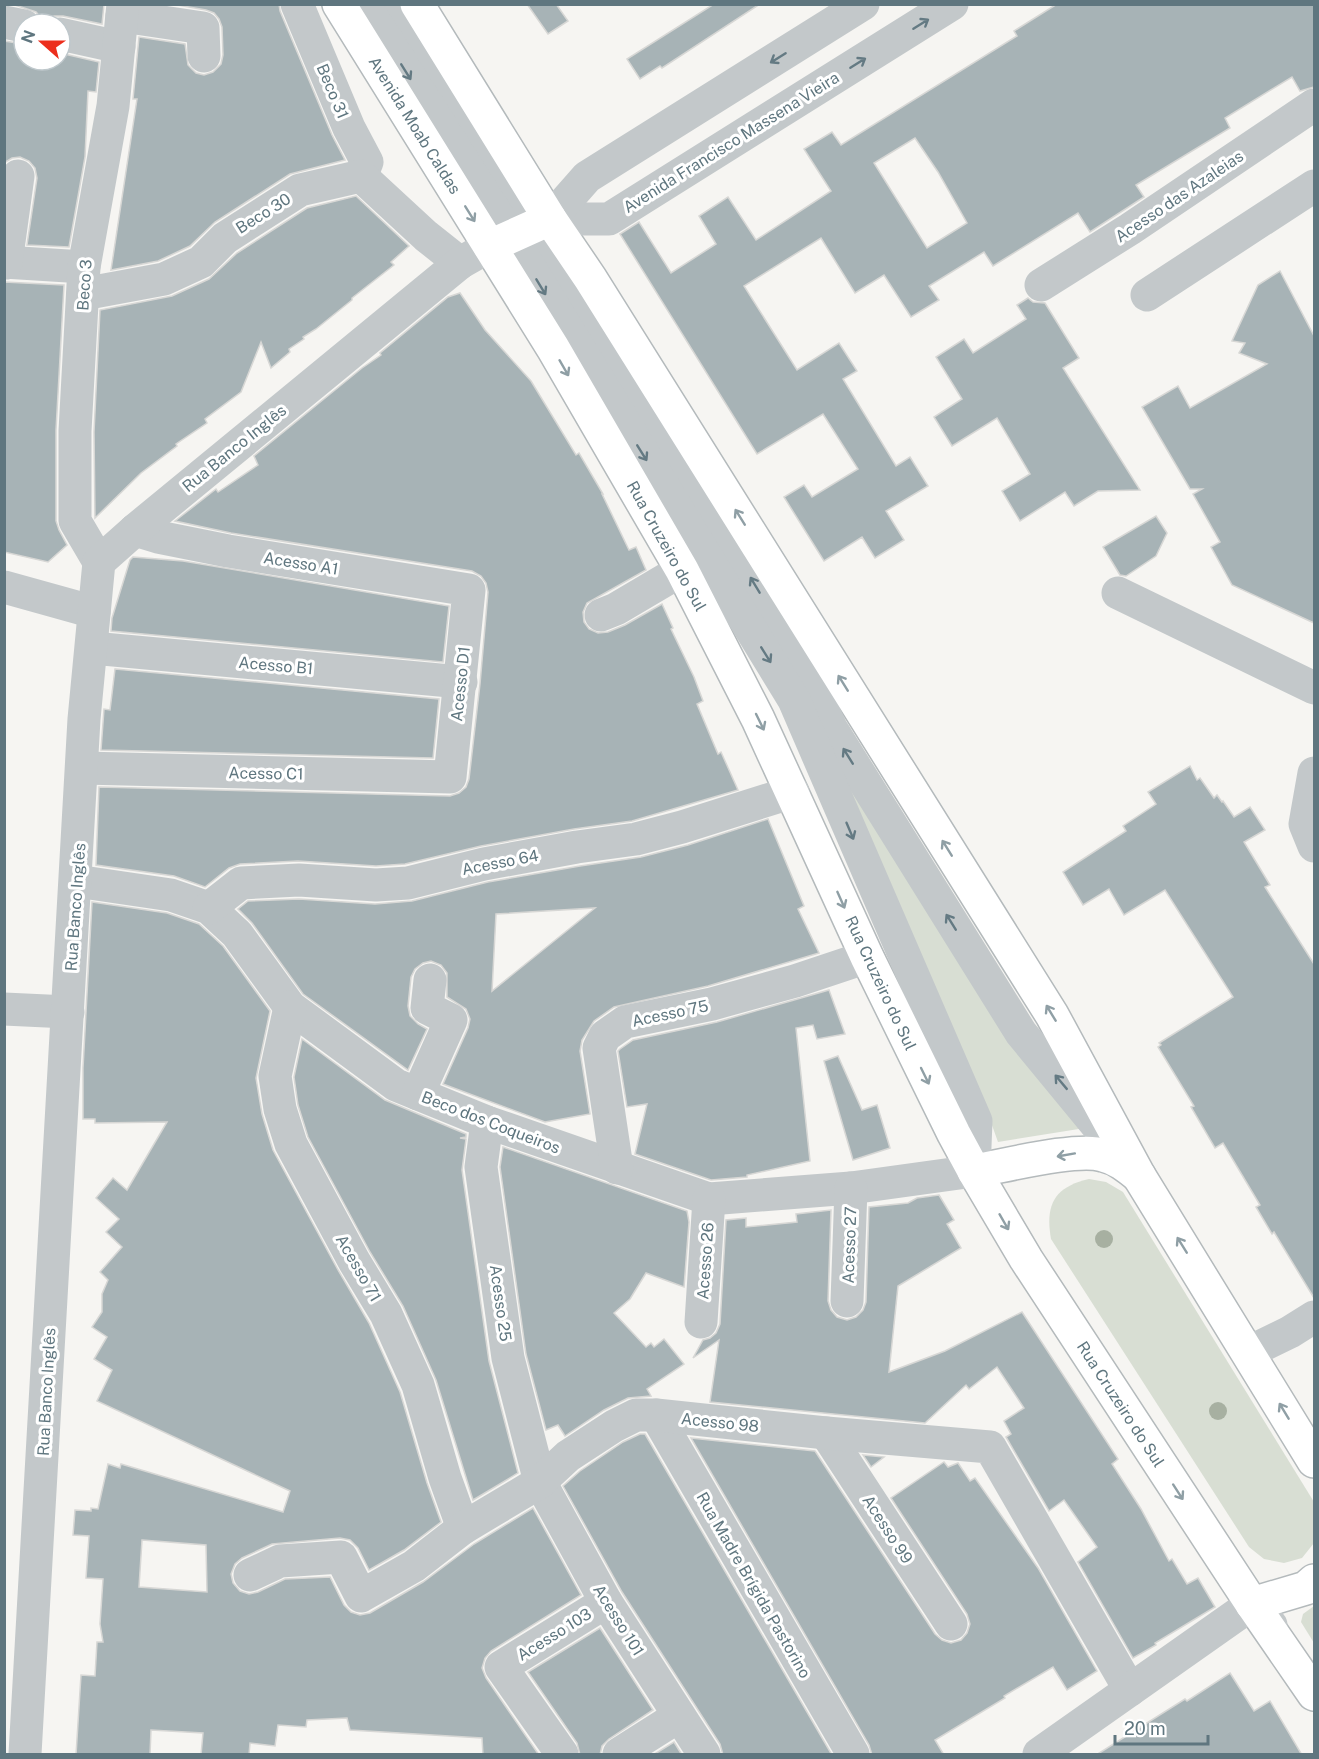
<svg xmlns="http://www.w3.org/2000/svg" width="1319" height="1759" viewBox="0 0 1319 1759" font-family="'Public Sans',sans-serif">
<rect width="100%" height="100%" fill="#f6f5f2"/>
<!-- green -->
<g fill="#d8ded3">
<path d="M552,263l533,865 -87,14 -10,-28z"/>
<path d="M1089,1179l17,3 17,10 191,310v41l-12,15 -18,5 -20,-4 -15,-12 -198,-308c-6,-34 3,-52 38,-60z"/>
<path d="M1314,1606v37l-13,-21 2,-8z"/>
</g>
<!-- building -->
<g fill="#a7b3b6" stroke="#d7d7d5" stroke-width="1.5" fill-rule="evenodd">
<path d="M12,4h92l-2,20 -39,-8h-9l-12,8v-5l-6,-7z"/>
<path d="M172,4h107l1,7 52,124 13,25 -55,14 -75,48 -25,24 -32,15 -47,9 26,-171h-4l6,-62 46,7 3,21 8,8 8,2 9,-3 8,-8 2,-9 -1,-28 -3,-8 -5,-6 -8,-3z"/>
<path d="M527,4h29l12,17 -20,13z"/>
<path d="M714,4h46l-98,64 -2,-2 -20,13 -13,-20z"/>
<path d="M1057,4h257v83l-14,4 -8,-14 -67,41 5,10 -94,57 8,12 -54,35 -12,-19 -85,53 -9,-14 -55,34 10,14 -28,17 -27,-42 -29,18 -34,-55 -77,48 53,84 42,-27 18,28 -14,8 53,87 14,-9 18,29 -42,25 18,29 -29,18 -13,-21 -38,24 -40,-64 20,-12 8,12 46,-28 -35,-55 -66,40 -137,-220 19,-12 32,51 45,-29 -17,-28 29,-19 28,43 75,-49 -27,-42 28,-17 9,13 176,-109 -3,-5zM915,138l23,34 29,51 -40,25 -53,-85z"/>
<path d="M4,41l20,3v16h36v-7l39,9 -3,30 -8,-1 -3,66 -16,90 -42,-2 10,-67 -2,-10 -6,-7 -9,-4 -8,1 -8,5z"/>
<path d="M356,196l53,50 -18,16 3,3 -42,33v2l-36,29 -13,8 1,2 -15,10 1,3 -19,16 -10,-26 -20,50 -36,27 2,4 -31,21 1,2 -36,27 -46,45 -1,-86 6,-122 72,-14 37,-17 28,-26 70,-45z"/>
<path d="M1280,271l34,65v287l-82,-38 -21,-38 9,-5 -27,-48 9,-5h-12l-48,-82 36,-21 12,22 77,-44 -28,-11 6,-10 -13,-2 26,-56z"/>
<path d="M4,282l60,3 -8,145v91l3,9 8,15 -19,17 -44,-10z"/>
<path d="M460,293l25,37 46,51 45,74 3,-2 24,41h-1l27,56 7,-3 10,23 -59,33 -4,9 1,10 5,7 9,4 10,-1 17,-7 37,-21 11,24 -2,1 23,48 9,24 -6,3 21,50 3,-2 17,38 -106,31 -58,8 -93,17 -76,18 -29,2 -78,-5 -58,3 -11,4 -24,19 -31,-11 -78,-11 3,-78 351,9 9,-3 7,-6 3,-8 11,-95 8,-92 -2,-9 -5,-7 -9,-5 -241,-38 -56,-12 41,-32 2,3 40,-27 -4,-9 108,-88 19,-13 -1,-2 68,-56z"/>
<path d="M1028,298l5,4 12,1 34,55 -16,10 77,122 -42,1 -24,15 -9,-14 -45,29 -18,-30 28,-17 -33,-56 -45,28 -18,-29 28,-18 -26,-42 28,-18 9,14 53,-34 -9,-14z"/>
<path d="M1156,516l11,17 -11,23 -30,20 -6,-1 -17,-28z"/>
<path d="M133,557l50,4 266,45 -6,56 -332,-31 1,-13 18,-58z"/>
<path d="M115,669l324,30 -6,59 -332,-8 3,-41 6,1z"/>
<path d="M1190,766l7,14 3,-2 14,20 3,-3 5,7 1,-1 11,16 16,-10 15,23 -21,12 26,43 -5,2 49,77v334l-40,-66 -2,2 -16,-27 4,-2 -37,-62 -8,5 -24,-41 3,-1 -36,-59 3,-2 -2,-2 74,-46 -68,-107 -41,25 -15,-26 -26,16 -20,-33 63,-41 -3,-5 33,-22 -8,-12z"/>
<path d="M768,819l36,87 -6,3 21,44 -111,33 -94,21 -20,14 -12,19 -2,11 10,63 -45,8 -102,-38 25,-56 2,-9 -4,-10 -19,-12v-24l-6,-8 -10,-4 -8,2 -8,6 -4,8 -3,29 2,10 8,8 9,5 -19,41 -105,-76 -51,-71 -14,-14 10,-8 51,-2 76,5 37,-3 76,-19 92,-16 61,-9 47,-12zM595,908l-103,83 4,-77z"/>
<path d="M92,902l75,11 32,11 24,22 47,65 -14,67 6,36 11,36 65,120 31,53 31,69 27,91 14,39 -37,28 -35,20 -11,-22 -8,-8 -10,-2 -68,6 -30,14 -7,6 -4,10 2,9 7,8 9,3 9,-2 27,-13 45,-2 14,28 7,7 9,3 10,-2 53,-31 51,-38 59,-36 48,87 -90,56 -6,7 -3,10 4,10 53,77h-56l-1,-17 -132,-8 -3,-12 -40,2 -1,7 -28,-2 -3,21 -25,-3 -1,12h-48l2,-22 -52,-3 -1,25h-74l5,-80 14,1 2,-34h6l-3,-18 3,-45 -17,-1 3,-42 -16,-1 2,-25 16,1v-3l7,1 10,-45 12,4 1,-4 162,48 7,-21 -193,-90 15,-31 -18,-11 13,-22 -15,-10 10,-15v-18l6,-14 -8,-8 22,-25 -16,-15 13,-13 -23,-21 17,-20 14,12 40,-68 -72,1v-4h-12v-51zM142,1540l64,5 1,47 -68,-5z"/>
<path d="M829,990l16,44 -28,5 -4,-14 -17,3 14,133 -63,14v2l-36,3 -76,-26 12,-50 -20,3 -9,-56 2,-2 13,-9 84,-18z"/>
<path d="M302,1039l83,61 81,34v3l-6,1 6,1 -4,31 27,191 29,112 -45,27 -37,-120 -33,-74 -33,-54 -62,-115 -10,-32 -4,-28z"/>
<path d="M838,1056l24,54 15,-5 13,43 -37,12 -29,-99z"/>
<path d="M503,1147l184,64 2,11 -5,65 -38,-14 -16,26 -16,14 32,34 5,-4 3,4 10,-8 20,25 -37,25 4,7 -23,2 -24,12 -39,26 -7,-11 -12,5 -20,-76 -26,-187z"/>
<path d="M939,1195l15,25 -7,4 14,24 -63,38 -9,86 56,-21 77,-39 96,147 -6,5 29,45 28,52 3,-2 15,25 11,-6 17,29 -60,36 1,2 -23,13 -55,-96 19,-15 -33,-47 -15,11 -43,-74 5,-3 -7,-13 20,-13 -27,-41 -28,22 -3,-4 -41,38 -215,-21 9,-62 -26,18 10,-18 7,-2 6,-5 4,-9 6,-104 20,-2v9l51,-5 -1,-8 35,-4 -3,91 3,9 6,7 10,3 9,-3 7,-7 3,-8 3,-95 39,-4 9,-5z"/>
<path d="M640,1434h5l187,321h-109l-3,-11 -98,-152 -59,-106 17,-15 43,-29z"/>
<path d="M691,1438l124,13 120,183 7,6 9,3 10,-3 6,-7 3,-9 -3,-10 -76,-116 53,-36 4,5 10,-4 12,18 5,-3 63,90 59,103 -30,19 -14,-23 -49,29 1,2 -70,42 9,15h-72l-3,-10z"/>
<path d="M863,1455l21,2 -13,10z"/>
<path d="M600,1628l53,82 -44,29 -7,7 -2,9h-20l-3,-12 -49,-71z"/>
<path d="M1230,1673l24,38 16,-10 32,54h-206l89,-56 2,2z"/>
<path d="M674,1742l8,13h-29z"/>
</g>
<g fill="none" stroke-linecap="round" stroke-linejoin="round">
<defs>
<g id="major">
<path d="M339,4l214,344 129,222 76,149 109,238 87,177 20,37 52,88 226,345 62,90"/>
<path d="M417,4l133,215 40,59 462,737 87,161 175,285"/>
<path d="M490,246l60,-27"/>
<path d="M974,1171c30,-5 103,-24 129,-16 14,3 25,12 36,21"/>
<path d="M1252,1604l54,-16 8,-7"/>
</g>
</defs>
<!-- major casing -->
<use href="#major" stroke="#b4babc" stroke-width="36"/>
<!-- minor -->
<g stroke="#c3c8ca" stroke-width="33">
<path d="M297,4l52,124 18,34 -6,14"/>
<path d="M395,4l179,283 222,365 35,76 190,305 93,113"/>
<path d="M122,16l81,12 1,28"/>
<path d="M4,22l20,4"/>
<path d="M60,34l59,13"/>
<path d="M550,219h59l343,-215"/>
<path d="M550,219l37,-42 276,-173"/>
<path d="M4,262l80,5"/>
<path d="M6,263l12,-87"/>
<path d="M1041,285l89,-56 184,-124"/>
<path d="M83,294l81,-15 37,-17 24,-24 75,-48 61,-14 65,60 34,27"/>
<path d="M1147,295l167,-109"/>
<path d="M99,562l-24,-41v-90l9,-164 29,-161 10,-102"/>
<path d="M4,587l90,25"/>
<path d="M1118,593l196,95"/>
<path d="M601,615l15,-6 66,-39"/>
<path d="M92,648l369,34"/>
<path d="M83,768l367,9 19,-187 -241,-39 -70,-14 -23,-7"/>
<path d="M1314,773l-9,51 9,22"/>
<path d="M76,881l95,14 38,13 28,26 53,73 106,78 91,37 222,77 142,-11 123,-17 2,-50 -182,-421 -283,-463 -147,-233"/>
<path d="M209,908l32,-25 58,-3 77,5 32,-2 76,-19 93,-17 59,-8 46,-12 111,-35"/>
<path d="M290,1007l-15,69 5,33 11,35 63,117 32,53 32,71 27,93 18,50"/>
<path d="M4,1009l64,3"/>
<path d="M418,1094l33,-74 -24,-12 3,-28"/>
<path d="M487,1122l-6,45 27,191 32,124 66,120 98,152"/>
<path d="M617,1168l-18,-120 6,-12 20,-14 87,-18 83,-23 72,-24"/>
<path d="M847,1301l4,-113"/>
<path d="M701,1322l8,-123"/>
<path d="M1249,1352l41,-20 24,-15"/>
<path d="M656,1415l197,339"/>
<path d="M826,1433l125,191"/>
<path d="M250,1575l30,-14 61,-4 20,39 53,-30 49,-38 77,-46 28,-26 46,-30 22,-11h20l170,18 164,14 140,243"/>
<path d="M25,1754l59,-1035 15,-157 36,-32 325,-267 30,-17"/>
<path d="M562,1754l-61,-87 105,-65"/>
<path d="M619,1754l60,-38"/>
<path d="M1039,1754l213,-150 19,21"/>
</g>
<!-- major -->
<use href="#major" stroke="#fff" stroke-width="33"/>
</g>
<!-- trees -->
<g fill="#a7b0a1">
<circle cx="1104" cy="1239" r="9"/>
<circle cx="1218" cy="1411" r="9"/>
</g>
<!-- one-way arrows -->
<defs><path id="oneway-shaft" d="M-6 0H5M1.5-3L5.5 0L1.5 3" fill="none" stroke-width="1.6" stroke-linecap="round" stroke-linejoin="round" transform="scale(1.5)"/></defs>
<g stroke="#647a83">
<use href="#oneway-shaft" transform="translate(921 24) rotate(-32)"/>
<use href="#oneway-shaft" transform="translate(778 58) rotate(148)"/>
<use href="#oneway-shaft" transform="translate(858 63) rotate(-32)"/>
<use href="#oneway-shaft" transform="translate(406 72) rotate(58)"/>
<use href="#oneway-shaft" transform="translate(541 287) rotate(59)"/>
<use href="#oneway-shaft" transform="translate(642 453) rotate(58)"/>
<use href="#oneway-shaft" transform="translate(755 585) rotate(-121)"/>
<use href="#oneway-shaft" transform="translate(766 655) rotate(58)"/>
<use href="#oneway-shaft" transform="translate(848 756) rotate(-122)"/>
<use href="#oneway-shaft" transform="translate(850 831) rotate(67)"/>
<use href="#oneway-shaft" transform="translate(951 922) rotate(-122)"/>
<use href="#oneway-shaft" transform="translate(1061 1082) rotate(-130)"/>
</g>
<g stroke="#8f9fa5">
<use href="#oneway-shaft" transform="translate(470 214) rotate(58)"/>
<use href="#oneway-shaft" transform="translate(564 368) rotate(60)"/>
<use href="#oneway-shaft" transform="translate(740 517) rotate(-122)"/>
<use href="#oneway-shaft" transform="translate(843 683) rotate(-122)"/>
<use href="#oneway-shaft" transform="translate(760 722) rotate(64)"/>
<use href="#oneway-shaft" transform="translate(947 848) rotate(-122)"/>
<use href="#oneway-shaft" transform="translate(841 900) rotate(66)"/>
<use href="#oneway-shaft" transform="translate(1051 1013) rotate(-121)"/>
<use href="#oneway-shaft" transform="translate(925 1076) rotate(64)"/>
<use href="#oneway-shaft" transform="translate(1066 1155) rotate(170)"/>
<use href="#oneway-shaft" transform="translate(1004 1222) rotate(60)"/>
<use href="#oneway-shaft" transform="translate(1182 1245) rotate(-122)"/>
<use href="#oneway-shaft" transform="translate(1284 1411) rotate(-121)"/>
<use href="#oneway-shaft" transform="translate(1178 1492) rotate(57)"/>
</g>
<g text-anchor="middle" stroke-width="6" stroke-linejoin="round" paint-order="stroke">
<!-- street labels -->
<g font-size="16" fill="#5f767f" stroke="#fff">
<text transform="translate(333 91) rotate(67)" y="6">Beco 31</text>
<text transform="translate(415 125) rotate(58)" y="6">Avenida Moab Caldas</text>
<text transform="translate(731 142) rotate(-32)" y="6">Avenida Francisco Massena Vieira</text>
<text transform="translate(1179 196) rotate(-34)" y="6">Acesso das Azaleias</text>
<text transform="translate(263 213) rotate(-32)" y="6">Beco 30</text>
<text transform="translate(84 285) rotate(-86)" y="6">Beco 3</text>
<text transform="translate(234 448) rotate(-39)" y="6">Rua Banco Inglês</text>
<text transform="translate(667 546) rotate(61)" y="6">Rua Cruzeiro do Sul</text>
<text transform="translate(301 563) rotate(9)" y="6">Acesso A1</text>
<text transform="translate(276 665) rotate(5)" y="6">Acesso B1</text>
<text transform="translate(460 684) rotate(-84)" y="6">Acesso D1</text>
<text transform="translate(266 773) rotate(1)" y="6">Acesso C1</text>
<text transform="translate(500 862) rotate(-11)" y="6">Acesso 64</text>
<text transform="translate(75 907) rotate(-86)" y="6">Rua Banco Inglês</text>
<text transform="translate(881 983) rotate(65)" y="6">Rua Cruzeiro do Sul</text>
<text transform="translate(670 1013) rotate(-12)" y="6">Acesso 75</text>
<text transform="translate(491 1122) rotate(21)" y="6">Beco dos Coqueiros</text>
<text transform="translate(849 1245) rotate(-88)" y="6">Acesso 27</text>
<text transform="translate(705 1261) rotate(-86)" y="6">Acesso 26</text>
<text transform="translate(359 1268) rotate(60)" y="6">Acesso 71</text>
<text transform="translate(501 1303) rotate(82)" y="6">Acesso 25</text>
<text transform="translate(46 1392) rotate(-87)" y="6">Rua Banco Inglês</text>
<text transform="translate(1121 1404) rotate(57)" y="6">Rua Cruzeiro do Sul</text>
<text transform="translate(720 1422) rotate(6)" y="6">Acesso 98</text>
<text transform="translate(888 1529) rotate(57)" y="6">Acesso 99</text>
<text transform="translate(754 1585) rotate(60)" y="6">Rua Madre Brígida Pastorino</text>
<text transform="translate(619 1620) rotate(58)" y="6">Acesso 101</text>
<text transform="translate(554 1634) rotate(-32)" y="6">Acesso 103</text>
</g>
</g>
<!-- border -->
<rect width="1319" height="1759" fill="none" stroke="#5f767f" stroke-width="12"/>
<!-- north arrow -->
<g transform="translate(42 42) rotate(291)"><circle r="28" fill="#ffffff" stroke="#bfc8cc" stroke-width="1.5"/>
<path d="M0-4.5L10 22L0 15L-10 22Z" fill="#ec2e1c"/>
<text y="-9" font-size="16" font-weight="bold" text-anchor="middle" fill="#5f767f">N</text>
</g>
<!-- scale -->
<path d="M1115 1735v9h93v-9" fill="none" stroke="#5f767f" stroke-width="3"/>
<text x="1124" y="1735" font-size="18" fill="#5f767f" stroke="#ffffff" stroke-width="4.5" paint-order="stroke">20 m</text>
</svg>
